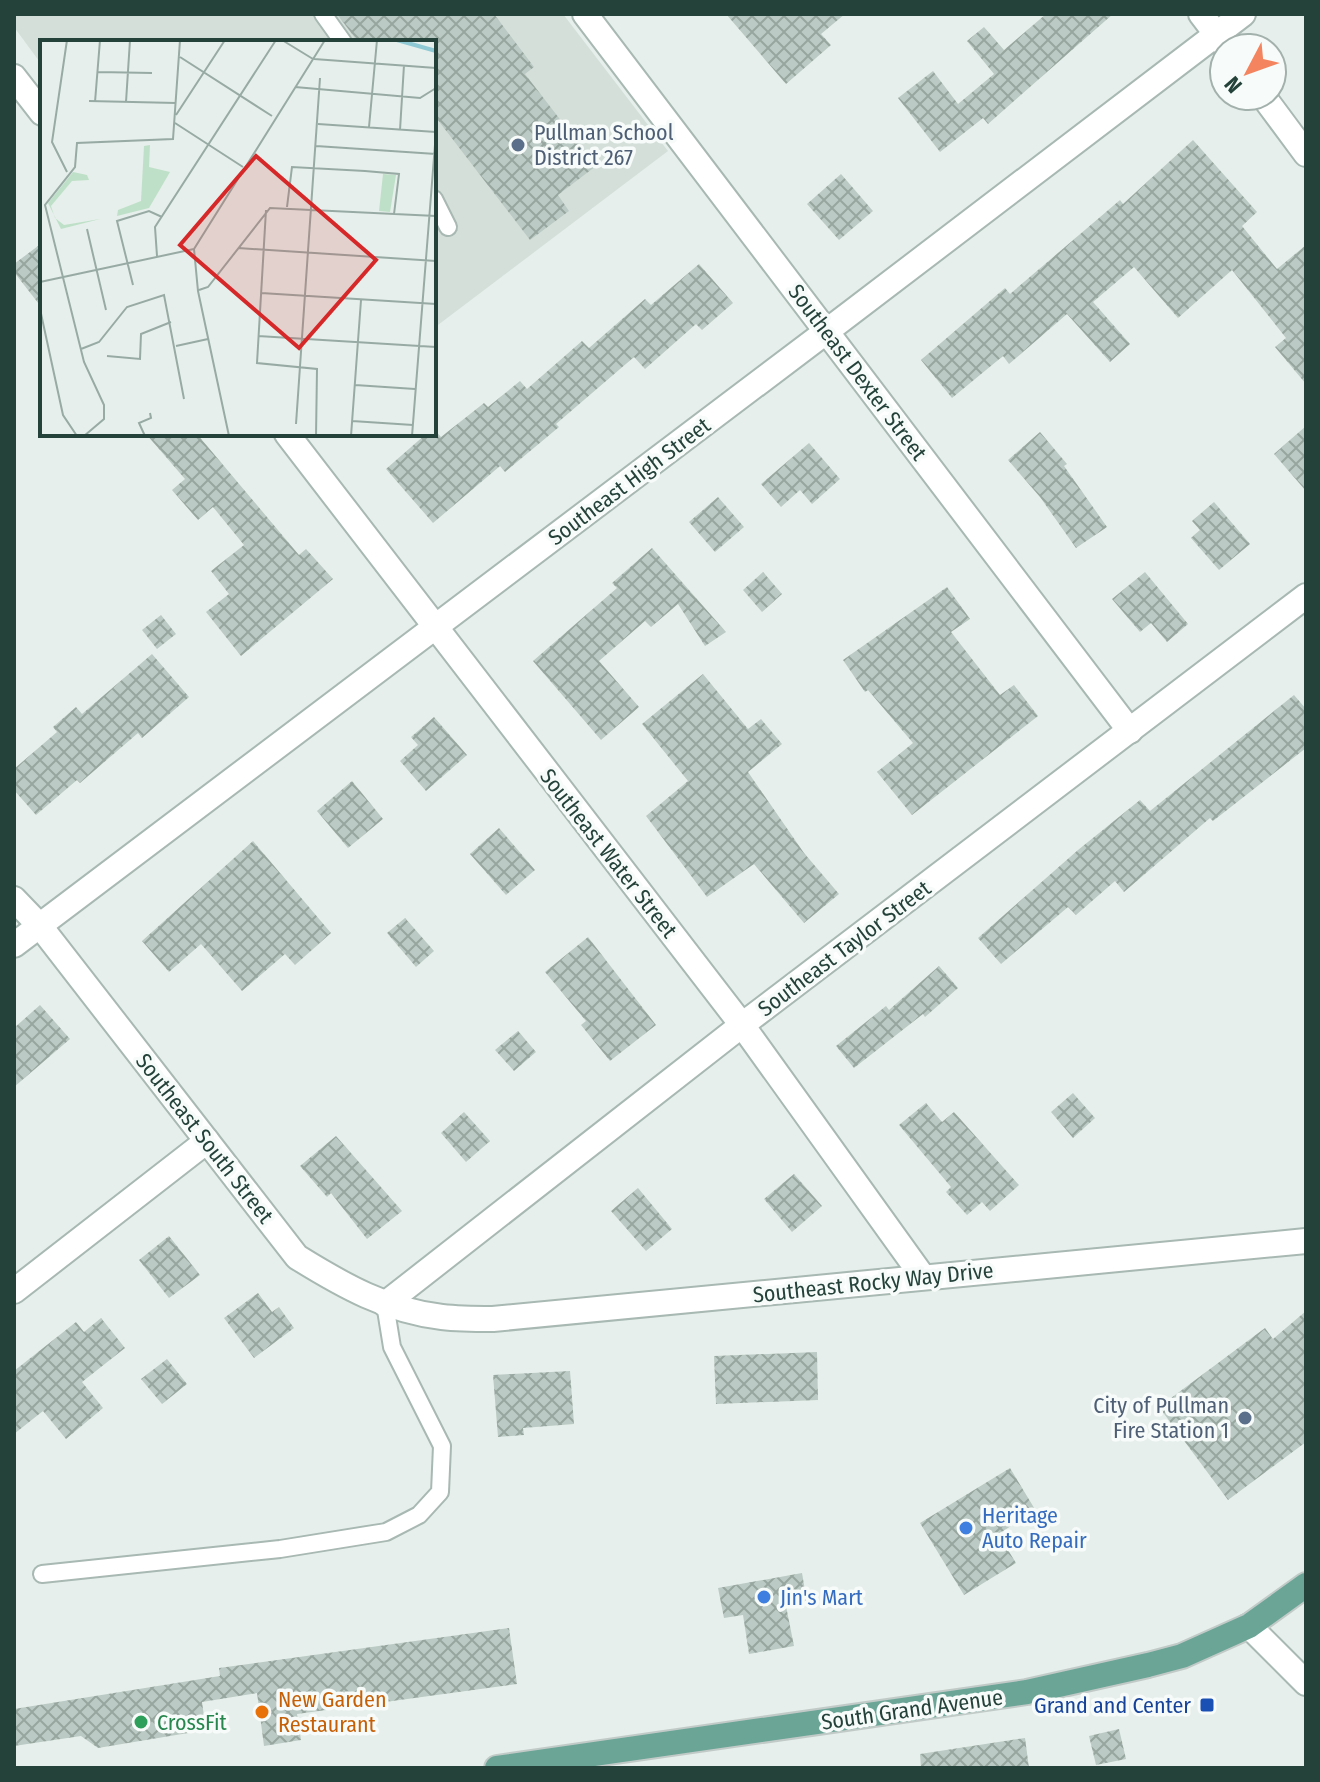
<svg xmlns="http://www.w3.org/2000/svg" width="1320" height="1782" viewBox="0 0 1320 1782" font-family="'Fira Sans Condensed',sans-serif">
<defs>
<pattern id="building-cross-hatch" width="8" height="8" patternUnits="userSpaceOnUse" patternTransform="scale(2)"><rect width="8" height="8" fill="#bbcac4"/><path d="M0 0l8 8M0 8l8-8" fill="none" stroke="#98a6a0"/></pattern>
</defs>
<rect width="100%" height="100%" fill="#e6efeb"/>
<!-- built -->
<path fill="#d4dfda" d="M14,14h549l105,137 -234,177v-286h-392v23l-28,-38z"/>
<!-- building -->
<g fill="url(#building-cross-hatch)">
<path d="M337,14h157l40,53 -9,7 71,92 -38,29 11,16 -39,29 -96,-125v-73h-76z"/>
<path d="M726,14h119l-24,20 10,11 -45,39z"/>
<path d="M1046,14h67l-125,110 -5,-6 -43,34 -42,-54 35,-27 25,33 36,-30 -27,-33 17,-14 20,23z"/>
<path d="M1193,140l64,72 -15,14 35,43 29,-24v139l-31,-37 11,-9 -54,-68 -54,48 -44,-51 -41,35 37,42 -20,18 -43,-48 -58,50 -6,-8 -51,42 -31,-38 84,-72 5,6 110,-94 3,4z"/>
<path d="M841,174l32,37 -34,29 -32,-36z"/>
<path d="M42,243v65l-28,-36v-8z"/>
<path d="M699,264l34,39 -31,27 -6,-6 -51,45 -11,-12 -78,67 3,3 -54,45 -5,-6 -67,57 -47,-54 40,-35h8v-5l7,8 43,-34 4,4 32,-26 7,8 55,-48 7,7 56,-49 6,6z"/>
<path d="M1306,426v65l-32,-37z"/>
<path d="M1040,432l27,32 -3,2 43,61 -31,21 -36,-51 -32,-37z"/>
<path d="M146,434h51l102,121 7,-6 27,30 -92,77 -35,-44 23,-18 -18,-23 33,-26 -31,-38 -15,13 -26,-30 13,-11z"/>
<path d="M809,443l31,36 -28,25 -12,-14 -19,17 -20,-23z"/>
<path d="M718,497l26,30 -29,25 -26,-30z"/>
<path d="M1214,502l36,42 -31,26 -28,-32 9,-8 -8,-9z"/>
<path d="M652,548l74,84 -21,14 -27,-42 -27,23 -6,-6 -46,40 40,46 -38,33 -68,-79 84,-73 -5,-5z"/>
<path d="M763,572l19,22 -20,18 -19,-22z"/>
<path d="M1145,572l43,52 -21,18 -16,-19 -11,9 -28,-33z"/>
<path d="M947,587l23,32 -19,13 49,63 14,-10 24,31 -126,99 -35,-43 36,-29 -45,-53 -3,2 -22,-32z"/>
<path d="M161,615l15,19 -19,15 -15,-19z"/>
<path d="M152,654l37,43 -47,41 -4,-5 -58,50 -3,-3 -41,35 -22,-25v-21l43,-37 -4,-5 23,-20 6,7z"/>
<path d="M703,674l45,55 13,-10 21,25 -34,28 56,81 35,41 -35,29 -50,-59 -47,33 -61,-81 42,-35 -46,-57z"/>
<path d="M1294,695l12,14v39l-93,73 -3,-3 -86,74 -9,-11 -39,34 -8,-8 -67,57 -23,-26 100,-88 62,-50 10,11z"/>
<path d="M434,717l33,38 -41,36 -26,-30 18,-16 -7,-8z"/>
<path d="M352,781l31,38 -35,29 -31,-37z"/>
<path d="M499,828l36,42 -29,25 -36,-41z"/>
<path d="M253,841l78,92 -36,32 -10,-11 -43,37 -41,-47 -32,28 -27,-31z"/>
<path d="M405,918l29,33 -18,16 -29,-34z"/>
<path d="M588,937l68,88 -46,36 -29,-36 5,-4 -41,-49z"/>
<path d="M939,966l19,22 -33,29 -2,-3 -69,54 -18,-22 50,-40 3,4z"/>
<path d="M40,1005l30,34 -56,48v-59z"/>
<path d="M518,1031l18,21 -22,19 -19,-21z"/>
<path d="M1073,1093l22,25 -22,20 -22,-26z"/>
<path d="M926,1103l16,19 12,-10 65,73 -29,26 -8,-9 -15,13 -21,-23 5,-5 -52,-62z"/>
<path d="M464,1112l26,29 -24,21 -25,-29z"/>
<path d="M336,1136l66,75 -35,28 -36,-46 -4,4 -27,-31z"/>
<path d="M794,1174l28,32 -30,26 -28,-33z"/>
<path d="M638,1188l34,41 -26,22 -35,-40z"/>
<path d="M169,1236l31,39 -31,23 -30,-38z"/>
<path d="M258,1293l14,19 7,-5 15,21 -40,30 -30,-40z"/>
<path d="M1306,1311v131l-78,58 -69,-93 106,-79 8,11z"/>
<path d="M101,1318l24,30 -43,34 21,26 -37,31 -23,-28 -29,23v-63l62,-49 8,10z"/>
<path d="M817,1352l1,48 -102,4 -2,-48z"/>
<path d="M167,1359l20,25 -25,20 -21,-25z"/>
<path d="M570,1371l4,53 -51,4 1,7 -26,2 -5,-62z"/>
<path d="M1010,1468l26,43 -38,23 18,29 -52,32 -44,-72z"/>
<path d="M802,1573l5,29 -21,4 8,40 -45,8 -6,-39 -19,3 -6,-30z"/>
<path d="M509,1628l8,56 -220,30 4,26 -37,6 -7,-53 -55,9 4,28 -108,18 -17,-12 -67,10v-37l206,-33 -1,-8z"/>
<path d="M1119,1729l7,30 -30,6 -7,-29z"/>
<path d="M1025,1738l4,30h-108l-1,-14z"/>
</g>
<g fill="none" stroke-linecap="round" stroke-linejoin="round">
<defs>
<g id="service">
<path d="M323,14l20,28"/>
<path d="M434,199l14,28"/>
<path d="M42,1574l238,-25 106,-17 33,-17 21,-23 2,-46 -50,-99 -7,-43"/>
</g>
<g id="minor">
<path d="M585,14l545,717"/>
<path d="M1201,14l26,34"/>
<path d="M14,77l28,36"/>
<path d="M1263,96l43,58"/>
<path d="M287,434l455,591 181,252"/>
<path d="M14,899l26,27 257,331c45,28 91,54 145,60 17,2 34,2 51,2l813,-78"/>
<path d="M14,945l813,-614 416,-317"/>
<path d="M14,1291l193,-150"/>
<path d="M385,1304l357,-279 564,-429"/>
<path d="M1249,1626l57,57"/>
</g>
<path id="primary" d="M497,1768l530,-76 121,-27 34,-9 67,-30 57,-41"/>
</defs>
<!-- service casing -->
<use href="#service" stroke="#a8b8b2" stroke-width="20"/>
<!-- minor casing -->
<use href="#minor" stroke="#a8b8b2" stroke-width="28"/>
<!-- primary casing -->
<use href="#primary" stroke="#c2cac8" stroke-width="28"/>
<!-- service -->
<use href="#service" stroke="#fff" stroke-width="16"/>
<!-- minor -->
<use href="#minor" stroke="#fff" stroke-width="24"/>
<!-- primary -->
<use href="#primary" stroke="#6aa596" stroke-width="24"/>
</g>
<!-- markers -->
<g fill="#5c6f8a" stroke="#f7fbf9" stroke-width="3">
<circle cx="518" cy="145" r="8"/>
<circle cx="1245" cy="1418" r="8"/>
</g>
<g fill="#3f7fe0" stroke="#f7fbf9" stroke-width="3">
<circle cx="966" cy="1528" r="8"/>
<circle cx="764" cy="1597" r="8"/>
</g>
<rect fill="#1a4fb4" stroke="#f7fbf9" stroke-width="3" x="1199" y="1697" width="16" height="16" rx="4"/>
<circle fill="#e8710a" stroke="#f7fbf9" stroke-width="3" cx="262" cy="1712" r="8"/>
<circle fill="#2e9e5b" stroke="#f7fbf9" stroke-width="3" cx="141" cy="1722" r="8"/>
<g text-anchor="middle" stroke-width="7" stroke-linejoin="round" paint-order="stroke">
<!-- service labels -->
<g font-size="22" fill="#4e5e75" stroke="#f7fbf9" text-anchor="start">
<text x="534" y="140">Pullman School<tspan x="534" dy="25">District 267</tspan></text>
<text x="1229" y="1413" text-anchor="end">City of Pullman<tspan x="1229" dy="25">Fire Station 1</tspan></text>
</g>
<!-- street labels -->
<g font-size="22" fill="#24423a" stroke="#f7fbf9">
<text transform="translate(858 372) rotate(53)" y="8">Southeast Dexter Street</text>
<text transform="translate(629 481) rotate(-37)" y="8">Southeast High Street</text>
<text transform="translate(609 853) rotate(52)" y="8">Southeast Water Street</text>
<text transform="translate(844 948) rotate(-37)" y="8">Southeast Taylor Street</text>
<text transform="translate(205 1138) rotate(52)" y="8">Southeast South Street</text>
<text transform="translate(873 1282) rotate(-6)" y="8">Southeast Rocky Way Drive</text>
<text transform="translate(912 1709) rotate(-8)" y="8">South Grand Avenue</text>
</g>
<!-- shop labels -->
<g font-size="22" fill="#366cbe" stroke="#f7fbf9" text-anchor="start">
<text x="982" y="1523">Heritage<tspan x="982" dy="25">Auto Repair</tspan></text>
<text x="780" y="1605">Jin's Mart</text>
</g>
<!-- food labels -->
<g font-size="22" fill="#c56008" stroke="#f7fbf9" text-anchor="start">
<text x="278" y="1707">New Garden<tspan x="278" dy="25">Restaurant</tspan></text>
</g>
<!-- transit labels -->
<g font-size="22" fill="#164399" stroke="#f7fbf9" text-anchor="end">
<text x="1191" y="1713">Grand and Center</text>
</g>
<!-- leisure labels -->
<g font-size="22" fill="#27864d" stroke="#f7fbf9" text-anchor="start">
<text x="157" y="1730">CrossFit</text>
</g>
</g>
<!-- overview -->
<g transform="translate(40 40)">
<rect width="396" height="396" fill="#e6efeb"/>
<path d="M110,105l-1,22 21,5 -21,36 -32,8 1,-6 23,-9 3,-55z" fill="#bfe0c8"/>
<path d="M33,132l14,3 2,5 -17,1 -21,25 4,12 9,7 36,-6 -39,10 -13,-26zM343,134l13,1 -6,37 -11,-1z" fill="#bfe0c8"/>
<path fill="none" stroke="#8ec9d4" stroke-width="4" d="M357,0l39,11"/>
<path fill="none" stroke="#98aaa4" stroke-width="2" d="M242,0l31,19M140,17l92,59M274,19l122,9M58,32l54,1M255,47l125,11 16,-10M49,61l87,2M55,62l5,-62M86,62l4,-62M136,75l49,-75M135,83l68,44M278,84l118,8M329,87l8,-87M360,90l4,-65M276,106l120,8M27,132l-15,-30 15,-102M247,167l5,-40 73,4 34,3 -5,40M226,170l-9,153 60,6 -1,67M47,189l19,81M198,208l198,13M117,216l-2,-29 121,-187M0,242l154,-33M93,245l-16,-64 32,-10 13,6M159,250l9,-3 62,-79 166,8M221,253l175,11M0,269l23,106 14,21M218,296l178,11M136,306l32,-7M41,309l18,-7 28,-35 37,-12 20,104M67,316l33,3 1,-25 30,-12M315,345l60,4M312,381l61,4M256,384l24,-346M44,396l20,-17v-14l-20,-43 -39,-157 30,-38 2,-24 96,-4 7,-99M105,396l-6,-13 12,-5 -1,-5M189,396l-31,-145 -4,-42 131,-209M311,396l10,-136M372,396l24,-304"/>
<path fill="#d62828" fill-opacity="0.15" stroke="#d62828" stroke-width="4" d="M216,116l120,104 -77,88 -119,-103z"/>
<rect width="396" height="396" fill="none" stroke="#24423a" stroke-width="4"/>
</g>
<!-- border -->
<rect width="1320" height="1782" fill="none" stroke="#24423a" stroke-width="32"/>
<!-- north arrow -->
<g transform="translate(1248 72) rotate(229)"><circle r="38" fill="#f7fbf9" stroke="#a3b1ad" stroke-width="2"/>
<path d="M0-6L14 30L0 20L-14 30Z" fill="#f4845f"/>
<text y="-12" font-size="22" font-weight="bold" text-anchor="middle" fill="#24423a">N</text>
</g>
</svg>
